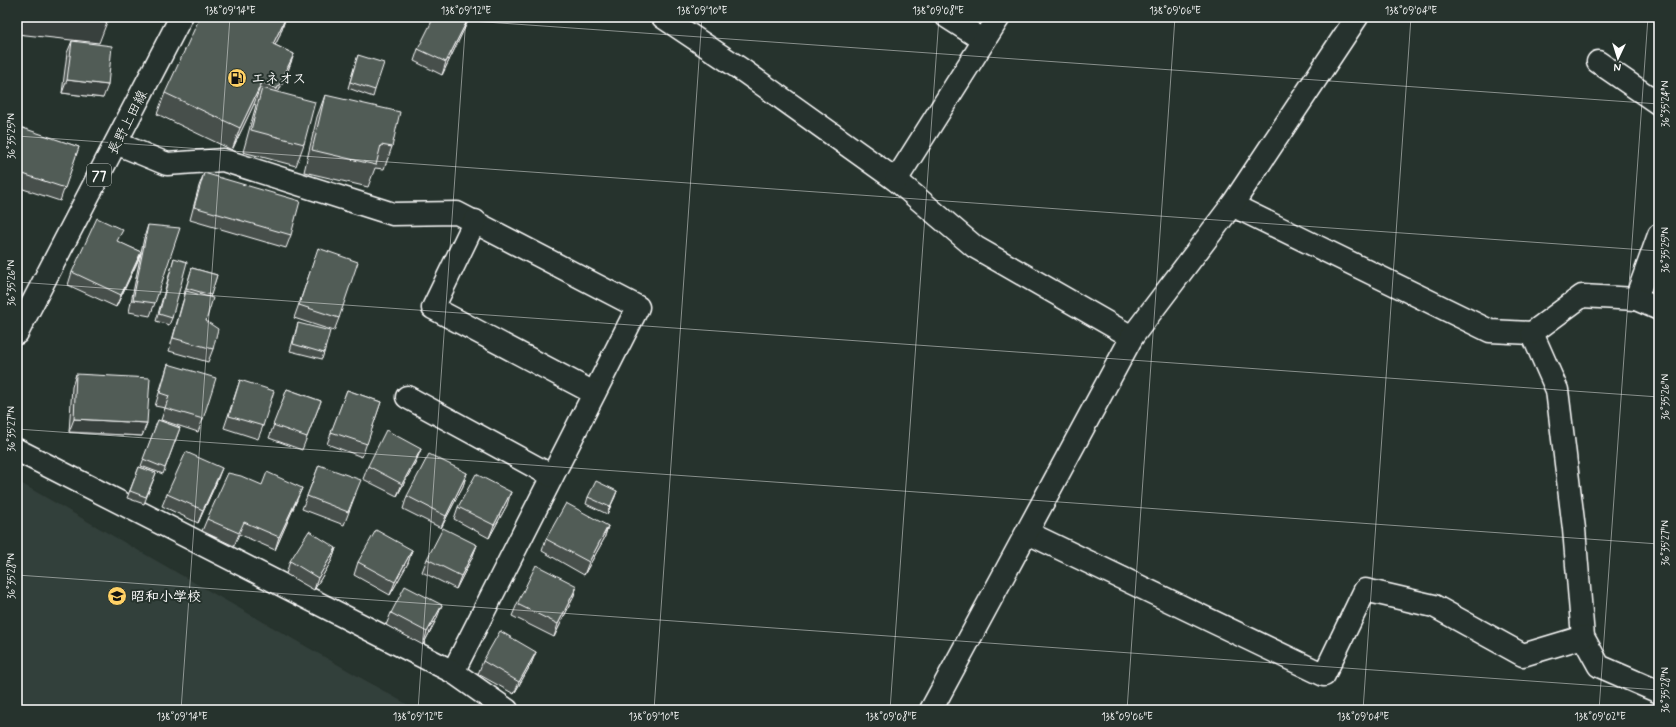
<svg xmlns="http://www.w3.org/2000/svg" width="1676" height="727" viewBox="0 0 1676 727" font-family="Mynerve,'Klee One',sans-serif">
<rect width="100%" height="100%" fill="#26332d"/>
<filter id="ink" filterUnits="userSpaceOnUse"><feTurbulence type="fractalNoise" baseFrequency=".025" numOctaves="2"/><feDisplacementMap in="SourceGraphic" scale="8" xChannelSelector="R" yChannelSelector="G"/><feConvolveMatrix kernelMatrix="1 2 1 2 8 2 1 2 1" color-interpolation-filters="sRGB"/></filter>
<g filter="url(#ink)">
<!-- built -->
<path fill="#333f3a" d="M17,481l400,229h-400z"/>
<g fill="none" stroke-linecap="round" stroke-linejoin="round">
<defs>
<g id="minor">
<path d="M663,17l82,55 151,108 79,67 157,90"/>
<path d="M947,17l36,23"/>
<path d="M1598,62l61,42"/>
<path d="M116,143l51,21 56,-4 170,54 64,-1 181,94 -185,365"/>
<path d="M896,180l103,-163"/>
<path d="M1232,205l258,126 42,2 25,57 17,139 9,108 16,29 60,26"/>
<path d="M475,221l-42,87 161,85"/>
<path d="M1636,299l23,-64"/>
<path d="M1532,333l50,-37 54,3 23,10"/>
<path d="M407,397l145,79"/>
<path d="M17,450l436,222 54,38"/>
<path d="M1028,533l296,142 41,-85 69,16 89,49 60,-18"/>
<path d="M931,710l201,-373 100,-132 125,-188"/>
</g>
<path id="major" d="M17,333l164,-316"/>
</defs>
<!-- minor casing -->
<use href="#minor" stroke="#fff" stroke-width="25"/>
<!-- major casing -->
<use href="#major" stroke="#fff" stroke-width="25"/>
<!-- minor -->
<use href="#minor" stroke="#26332d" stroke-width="22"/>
<!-- major -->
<use href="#major" stroke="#26332d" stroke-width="22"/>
</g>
<!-- wall -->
<g fill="#464f4b" stroke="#fff">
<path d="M286,17l-7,20 -4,8 19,9 -8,22 -8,16 26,52 -8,22 -53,-14 13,-47 -2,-1 -22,46 -75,-36 8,-21z"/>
<path d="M470,17l-28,58 -28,-14 4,-12z"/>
<path d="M72,41l31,57 -41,-5 5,-40z"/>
<path d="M358,55l17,35 -2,7 -25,-9z"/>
<path d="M325,95l67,52 -8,22 -9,-1 -7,19 -64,-15 13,-55z"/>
<path d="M17,127l62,20 -19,54 -43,-14z"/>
<path d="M204,173l87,62 -5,13 -96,-28 9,-34z"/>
<path d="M148,225l7,78 -5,13 -21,-4 12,-59 -5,12 -20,42 -48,-22 4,-13 46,-30 23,10 3,-14z"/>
<path d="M174,258l-2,60 -3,7 -13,-4z"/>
<path d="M314,261l25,57 -5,13 -40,-13z"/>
<path d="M192,268l25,7 -7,22 -4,24 7,28 -5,13 -39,-11 13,-47 3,-9 -1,-1z"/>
<path d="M298,323l26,30 -2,6 -32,-8z"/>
<path d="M168,364l35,55 -5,13 -37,-12 4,-12 -10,-2z"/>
<path d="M76,374l71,49 -5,13 -73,-4 3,-45z"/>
<path d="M240,380l23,46 -5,13 -34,-11z"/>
<path d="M287,389l34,12 -19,49 -33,-12z"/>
<path d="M347,390l34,12 -19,55 -35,-13z"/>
<path d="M158,420l22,8 -17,46 -22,-8z"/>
<path d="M421,449l-5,12 -19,35 -34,-17 5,-13z"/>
<path d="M319,465l37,28 -12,32 -42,-16z"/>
<path d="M139,467l17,6 -12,31 -17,-6z"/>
<path d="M467,473l-4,13 -22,42 -38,-19 4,-13z"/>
<path d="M217,481l-19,42 -36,-17 5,-12z"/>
<path d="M617,491l-10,23 -21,-10 2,-7z"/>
<path d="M297,500l-22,50 -36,-16 -5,12 -32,-15 5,-12z"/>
<path d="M507,505l-18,33 -35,-19 4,-12z"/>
<path d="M608,526l-4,13 -20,36 -42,-24 4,-12z"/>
<path d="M477,545l-5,13 -16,31 -34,-17 5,-13z"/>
<path d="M336,548l-4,12 -18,30 -28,-16 4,-13z"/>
<path d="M412,550l-4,13 -18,32 -36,-20 4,-13z"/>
<path d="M577,586l-4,12 -19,39 -42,-21 5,-12z"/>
<path d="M391,613l46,5 -14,27 -37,-20z"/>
<path d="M536,652l-5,12 -17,30 -36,-20 5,-13z"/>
</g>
<!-- shaded-wall -->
<g fill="#39403d" stroke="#fff">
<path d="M17,17h52l38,5 -8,21 -82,-9z"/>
<path d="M286,17l-7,20 -14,29 8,-22z"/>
<path d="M469,17h1l-28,58 4,-13z"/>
<path d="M294,54l-8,22 -17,35 8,-22z"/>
<path d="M67,80l41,5 -5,13 -41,-5z"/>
<path d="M262,82l-8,22 -22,46 8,-22z"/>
<path d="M141,252l-5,13 -20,42 5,-12z"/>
<path d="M74,419l73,4 -5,13 -73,-4z"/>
<path d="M421,449l-5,12 -19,35 5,-12z"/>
<path d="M222,468l-5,13 -19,42 5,-13z"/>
<path d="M467,473l-4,13 -22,42 5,-12z"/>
<path d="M302,488l-5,12 -22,50 4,-13z"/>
<path d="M617,491l-2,6 -8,17 3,-7z"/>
<path d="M511,492l-4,13 -18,33 5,-13z"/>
<path d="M608,526l-4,13 -20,36 5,-13z"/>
<path d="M477,545l-5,13 -16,31 5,-13z"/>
<path d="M336,548l-4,12 -18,30 4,-12z"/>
<path d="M412,550l-4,13 -18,32 5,-13z"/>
<path d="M577,586l-4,12 -19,39 4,-13z"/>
<path d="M442,605l-5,13 -14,27 4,-13z"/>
<path d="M536,652l-5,12 -17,30 5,-12z"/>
</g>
<!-- building -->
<g fill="#515c57" stroke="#fff">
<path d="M69,17h39l-1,5z"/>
<path d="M200,17h86l-13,27 21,10 -17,35 -15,-7 -22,46 -75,-35z"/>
<path d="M434,17h35l-23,45 -28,-13z"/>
<path d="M72,41l40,5 -4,39 -41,-5z"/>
<path d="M358,55l26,8 -9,27 -25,-8z"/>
<path d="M262,88l53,14 -11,42 -53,-14z"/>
<path d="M325,95l75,17 -8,35 -11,-2 -5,20 -64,-15z"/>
<path d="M17,126l62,21 -14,41 -48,-16z"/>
<path d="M204,173l96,28 -9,34 -97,-28z"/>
<path d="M97,218l26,12 -6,11 24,11 -20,43 -49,-23z"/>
<path d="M148,225l32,3 -25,75 -22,-3z"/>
<path d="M318,248l40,14 -19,56 -40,-13z"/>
<path d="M174,258l13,4 -15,56 -13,-4z"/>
<path d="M192,268l25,7 -6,20 -25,-7z"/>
<path d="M186,291l27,7 -7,23 12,8 -5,20 -40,-11z"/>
<path d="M298,323l32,8 -6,22 -31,-9z"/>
<path d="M168,364l48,14 -13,41 -38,-11 4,-12 -9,-3z"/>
<path d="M76,374l74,4 -3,45 -73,-4z"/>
<path d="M240,380l34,11 -11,35 -34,-10z"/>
<path d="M287,389l34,12 -14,36 -34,-12z"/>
<path d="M347,390l34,12 -14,42 -36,-12z"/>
<path d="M158,420l22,8 -15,40 -22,-9z"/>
<path d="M386,430l35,19 -19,35 -34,-18z"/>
<path d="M186,452l36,16 -19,42 -36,-16z"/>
<path d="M429,454l38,19 -21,43 -39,-20z"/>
<path d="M319,465l42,15 -13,32 -41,-16z"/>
<path d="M139,467l17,6 -10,24 -16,-6z"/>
<path d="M267,472l35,16 -23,49 -35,-15 -5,11 -32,-14 21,-46 13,3 21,9z"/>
<path d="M476,474l35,18 -17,33 -36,-18z"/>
<path d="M596,481l21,10 -7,16 -22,-10z"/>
<path d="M566,503l42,23 -19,36 -43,-23z"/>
<path d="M443,528l34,17 -16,31 -34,-17z"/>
<path d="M376,530l36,20 -17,32 -37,-20z"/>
<path d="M309,531l27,17 -18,30 -28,-17z"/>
<path d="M536,565l41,21 -19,38 -41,-20z"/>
<path d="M405,586l37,19 -15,27 -36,-19z"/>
<path d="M500,631l36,21 -17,30 -36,-21z"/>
</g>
</g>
<!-- ticks -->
<path fill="none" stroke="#fff" stroke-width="1" stroke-opacity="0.45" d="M414,17l1245,87M17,136l1642,115M17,282l1642,115M17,429l1642,115M17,575l1642,115M181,710l49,-693M418,710l48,-693M654,710l48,-693M890,710l49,-693M1127,710l48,-693M1363,710l48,-693M1599,710l49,-693"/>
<!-- icons -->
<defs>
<symbol id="fuel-disc" viewBox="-11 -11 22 22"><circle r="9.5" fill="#ffd166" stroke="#26332d"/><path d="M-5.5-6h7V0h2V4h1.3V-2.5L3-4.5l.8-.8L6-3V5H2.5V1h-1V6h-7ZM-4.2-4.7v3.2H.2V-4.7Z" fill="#111"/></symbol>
<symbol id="school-disc" viewBox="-11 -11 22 22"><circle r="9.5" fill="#ffd166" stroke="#26332d"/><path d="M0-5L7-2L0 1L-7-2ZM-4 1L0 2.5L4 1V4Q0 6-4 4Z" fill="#111"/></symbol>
</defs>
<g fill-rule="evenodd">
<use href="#fuel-disc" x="226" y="67" width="22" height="22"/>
<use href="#school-disc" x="106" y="585" width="22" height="22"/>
</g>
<g text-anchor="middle" stroke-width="4" stroke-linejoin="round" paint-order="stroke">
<!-- shield labels -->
<rect fill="#26332d" stroke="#bec2c0" stroke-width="1" x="87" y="164" width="24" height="22" rx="3"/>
<g font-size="13" font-weight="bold" fill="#fff">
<text x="99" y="180">77</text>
</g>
<!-- poi labels -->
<g font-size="14" font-weight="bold" fill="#fff" stroke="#26332d" text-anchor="start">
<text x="251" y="83">エネオス</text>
<text x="131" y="601">昭和小学校</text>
</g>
<!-- street labels -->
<g font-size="14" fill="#fff" stroke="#26332d">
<text transform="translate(127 122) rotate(-63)" y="5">長野上田線</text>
</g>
</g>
<!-- margin -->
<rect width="1676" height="727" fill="none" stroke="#26332d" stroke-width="44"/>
<!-- north arrow -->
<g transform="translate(1618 58) rotate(184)" stroke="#26332d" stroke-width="3" paint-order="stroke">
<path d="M0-3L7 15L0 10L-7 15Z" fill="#ffffff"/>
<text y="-6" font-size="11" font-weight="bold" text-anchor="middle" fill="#ffffff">N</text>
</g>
<rect x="22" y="22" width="1632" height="683" fill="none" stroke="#fff" stroke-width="1.5"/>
<g font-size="10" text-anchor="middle" fill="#fff">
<text x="230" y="14">138°09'14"E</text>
<text x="466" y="14">138°09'12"E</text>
<text x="702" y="14">138°09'10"E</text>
<text x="938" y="14">138°09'08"E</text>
<text x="1175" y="14">138°09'06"E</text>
<text x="1411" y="14">138°09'04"E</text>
<text transform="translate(1665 104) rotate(-90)" y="4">36°35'24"N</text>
<text transform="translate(11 136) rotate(-90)" y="4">36°35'25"N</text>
<text transform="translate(1665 250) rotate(-90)" y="4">36°35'25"N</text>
<text transform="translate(11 283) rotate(-90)" y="4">36°35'26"N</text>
<text transform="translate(1665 397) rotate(-90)" y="4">36°35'26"N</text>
<text transform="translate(11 429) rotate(-90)" y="4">36°35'27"N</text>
<text transform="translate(1665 543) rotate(-90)" y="4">36°35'27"N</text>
<text transform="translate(11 576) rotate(-90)" y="4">36°35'28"N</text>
<text transform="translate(1665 690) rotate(-90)" y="4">36°35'28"N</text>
<text x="182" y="720">138°09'14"E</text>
<text x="418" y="720">138°09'12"E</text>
<text x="654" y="720">138°09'10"E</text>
<text x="891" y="720">138°09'08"E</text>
<text x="1127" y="720">138°09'06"E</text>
<text x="1363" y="720">138°09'04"E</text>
<text x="1600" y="720">138°09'02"E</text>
</g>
</svg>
